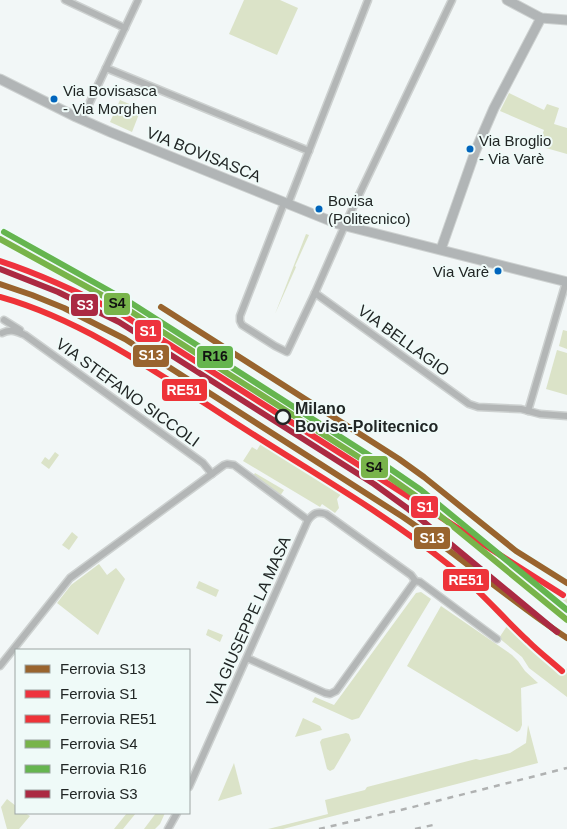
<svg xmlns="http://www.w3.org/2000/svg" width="567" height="829" viewBox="0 0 567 829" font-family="Arial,sans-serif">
<rect width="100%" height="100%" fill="#f2f7f7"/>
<!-- green -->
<g fill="#dbe3c8">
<path d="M244,0h36l18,8 -21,47 -48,-21z"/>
<path d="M509,93l35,17 3,-6 12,4 -5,16 13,4v26l-21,-6 1,-4 -7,-3 4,-11 -44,-19z"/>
<path d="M120,100l21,9 -9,23 -22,-10z"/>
<path d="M306,234l3,1 -14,31 1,1 -21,47z"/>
<path d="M563,330l4,1v18l-8,-3z"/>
<path d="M557,350l10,3v42l-21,-6z"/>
<path d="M263,440l80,52 -6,7 2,9 -4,5 -13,-9 -2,3 -77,-46 9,-14 5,3z"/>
<path d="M55,452l4,3 -10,14 -8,-6 4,-6 4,3z"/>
<path d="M255,473l29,17 -4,6 -27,-20z"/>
<path d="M72,532l6,5 -9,13 -7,-5z"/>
<path d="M484,541l83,53v16l-23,-20 -24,-17z"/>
<path d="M99,564l8,11 9,-7 9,11 -27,56 -41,-32 14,-18z"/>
<path d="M199,581l20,9 -3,7 -20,-9z"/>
<path d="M421,592l10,7 -72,119 -7,2 -40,-18 3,-5 19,8 82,-112z"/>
<path d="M441,606l71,49 6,6 7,10 13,12 -17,5 1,37 -2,5 -3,2 -110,-66z"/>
<path d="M511,620l35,34 21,15v28l-38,-29 -7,-11 -23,-19z"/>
<path d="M208,629l15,6 -3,7 -14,-7z"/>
<path d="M303,718l17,8 2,4 -27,7z"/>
<path d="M528,725l10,38 -255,66h-15l60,-15 -3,-14 40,-10 2,-3 109,-28 4,1 30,-7 16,-10z"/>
<path d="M346,733l3,1 2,6 -17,29 -4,2 -3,-2 -7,-27 2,-3z"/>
<path d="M234,763l8,31 -24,7z"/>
<path d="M7,799l9,7v7h9l5,3 -11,13h-12l-6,-22z"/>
<path d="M127,813h9l-13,16h-9z"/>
<path d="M156,813h9l-5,11 -5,5h-11z"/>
</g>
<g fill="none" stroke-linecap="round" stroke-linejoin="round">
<defs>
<g id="street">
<path d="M65,0l60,28"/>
<path d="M106,68l203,83"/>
<path d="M82,119l56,-119"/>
<path d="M284,203l-44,113v5l2,4 33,21 12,6 28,-59 33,-75 104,-218"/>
<path d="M288,204l80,-204"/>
<path d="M315,293l154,111 9,3 43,2 19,5 27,2"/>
<path d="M4,320l16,10"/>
<path d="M2,333c9,-5 15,-1 23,2l178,128 9,11"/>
<path d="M528,411l38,-129"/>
<path d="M247,658l78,35 5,1 6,-3 79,-110"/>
<path d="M0,666l70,-88 154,-113 3,-1 7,1 74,55"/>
<path d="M189,787l119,-267c6,-7 9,-9 18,-6l85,61 3,4 1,2 5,1 77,57"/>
<path d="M168,829l9,-16"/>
</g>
<g id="secondary">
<path d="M507,0l34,18 26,2"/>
<path d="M0,79l76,38 34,15 228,92 229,58"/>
<path d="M441,249l34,-97 19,-44 47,-90"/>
</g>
</defs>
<!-- street casing -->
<use href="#street" stroke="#cdd1d0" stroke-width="9"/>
<!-- secondary casing -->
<use href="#secondary" stroke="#cdd1d0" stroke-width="11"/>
<!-- street -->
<use href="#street" stroke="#b3b6b6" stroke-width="6"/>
<!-- secondary -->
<use href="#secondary" stroke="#b1b5b6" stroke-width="9"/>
<!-- rail -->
<g stroke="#b0b2b2" stroke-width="2.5" stroke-dasharray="6 6" stroke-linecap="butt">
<path d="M319,829l90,-21 158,-40"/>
<path d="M415,829l18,-4"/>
</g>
<defs>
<g id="rail-1">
<path d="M0,284l32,11 32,13 61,31 278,178c56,38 107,84 164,121"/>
<path d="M161,307l238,152 25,18 92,74 51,32"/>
</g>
<path id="rail-2" d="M0,261c43,14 83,33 123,54l440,280"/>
<path id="rail-3" d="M0,297c90,25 173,87 251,136 67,43 136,82 198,132 29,23 52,51 79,76 11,11 23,20 34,30"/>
<path id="rail-4" d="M0,239l127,70 255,163 34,24 151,124"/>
<path id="rail-5" d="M4,232l127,71 255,163 35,24 146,120"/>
<path id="rail-6" d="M0,269l58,23 61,30 255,162 33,24 150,124"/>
</defs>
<!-- rail-1 casing -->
<use href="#rail-1" stroke="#effaf8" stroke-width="10"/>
<!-- rail-2 casing -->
<use href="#rail-2" stroke="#effaf8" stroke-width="10"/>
<!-- rail-3 casing -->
<use href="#rail-3" stroke="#effaf8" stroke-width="10"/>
<!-- rail-4 casing -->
<use href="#rail-4" stroke="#effaf8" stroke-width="10"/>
<!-- rail-5 casing -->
<use href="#rail-5" stroke="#effaf8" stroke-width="10"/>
<!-- rail-6 casing -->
<use href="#rail-6" stroke="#effaf8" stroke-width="10"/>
<!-- rail-1 -->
<use href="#rail-1" stroke="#99642e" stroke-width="6"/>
<!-- rail-2 -->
<use href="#rail-2" stroke="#ee333e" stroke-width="6"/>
<!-- rail-3 -->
<use href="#rail-3" stroke="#ee3338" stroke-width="6"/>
<!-- rail-4 -->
<use href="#rail-4" stroke="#78b44a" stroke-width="6"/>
<!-- rail-5 -->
<use href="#rail-5" stroke="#65b54f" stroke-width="6"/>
<!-- rail-6 -->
<use href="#rail-6" stroke="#ab2a42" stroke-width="6"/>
</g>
<!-- markers -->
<g fill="#0065bd" stroke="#effaf8" stroke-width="2">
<circle cx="54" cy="99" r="4.5"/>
<circle cx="470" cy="149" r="4.5"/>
<circle cx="319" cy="209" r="4.5"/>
<circle cx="498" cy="271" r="4.5"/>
</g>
<circle fill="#effaf8" stroke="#212625" stroke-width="2.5" cx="283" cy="417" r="7"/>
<g text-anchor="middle" stroke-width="4" stroke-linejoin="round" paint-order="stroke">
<!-- bus labels -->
<g font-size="15" fill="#212625" stroke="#effaf8" text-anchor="start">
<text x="63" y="96">Via Bovisasca<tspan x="63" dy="18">- Via Morghen</tspan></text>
<text x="479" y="146">Via Broglio<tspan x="479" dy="18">- Via Varè</tspan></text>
<text x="328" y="206">Bovisa<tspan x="328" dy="18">(Politecnico)</tspan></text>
<text x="489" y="277" text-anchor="end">Via Varè</text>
</g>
<!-- street labels -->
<g font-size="16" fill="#212625" stroke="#effaf8">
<text transform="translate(204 154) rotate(22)" y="6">VIA BOVISASCA</text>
<text transform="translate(404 340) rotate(36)" y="6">VIA BELLAGIO</text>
<text transform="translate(128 392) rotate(36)" y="6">VIA STEFANO SICCOLI</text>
<text transform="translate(248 621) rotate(-66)" y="6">VIA GIUSEPPE LA MASA</text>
</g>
<!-- stop labels -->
<g font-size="16" font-weight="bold" fill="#212625" stroke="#effaf8" text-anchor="start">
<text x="295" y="414">Milano<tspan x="295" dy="18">Bovisa-Politecnico</tspan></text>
</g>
</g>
<g stroke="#effaf8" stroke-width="2">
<rect x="103" y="292" width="28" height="24" rx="5" fill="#78b44a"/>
<rect x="70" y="293" width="29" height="24" rx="5" fill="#ab2a42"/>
<rect x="134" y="319" width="28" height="24" rx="5" fill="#ee333e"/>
<rect x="132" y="344" width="38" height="24" rx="5" fill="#99642e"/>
<rect x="196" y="345" width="38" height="24" rx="5" fill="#65b54f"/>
<rect x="161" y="378" width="47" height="24" rx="5" fill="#ee3338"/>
<rect x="360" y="455" width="29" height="24" rx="5" fill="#78b44a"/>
<rect x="410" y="495" width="29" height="24" rx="5" fill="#ee333e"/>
<rect x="413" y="526" width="38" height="24" rx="5" fill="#99642e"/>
<rect x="442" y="568" width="48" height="24" rx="5" fill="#ee3338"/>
</g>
<g font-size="14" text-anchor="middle" font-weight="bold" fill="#fff">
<text x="85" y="310">S3</text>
<text x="148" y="336">S1</text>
<text x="151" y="360">S13</text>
<text x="184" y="395">RE51</text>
<text x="425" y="512">S1</text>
<text x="432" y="543">S13</text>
<text x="466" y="585">RE51</text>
</g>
<g font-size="14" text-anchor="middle" font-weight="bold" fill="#111">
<text x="117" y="308">S4</text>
<text x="215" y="361">R16</text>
<text x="374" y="472">S4</text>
</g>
<!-- legend -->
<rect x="15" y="649" width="175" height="165" fill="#effaf8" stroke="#9da5a4"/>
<rect x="25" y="665" width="25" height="8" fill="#99642e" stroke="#9da5a4"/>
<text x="60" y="674" font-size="15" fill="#212625">Ferrovia S13</text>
<rect x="25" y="690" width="25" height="8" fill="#ee333e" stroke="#9da5a4"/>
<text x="60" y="699" font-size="15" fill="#212625">Ferrovia S1</text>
<rect x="25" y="715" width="25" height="8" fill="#ee3338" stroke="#9da5a4"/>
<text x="60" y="724" font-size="15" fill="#212625">Ferrovia RE51</text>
<rect x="25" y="740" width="25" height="8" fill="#78b44a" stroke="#9da5a4"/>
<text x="60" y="749" font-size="15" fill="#212625">Ferrovia S4</text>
<rect x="25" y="765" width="25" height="8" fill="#65b54f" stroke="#9da5a4"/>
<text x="60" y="774" font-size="15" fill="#212625">Ferrovia R16</text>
<rect x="25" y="790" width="25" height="8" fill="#ab2a42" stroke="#9da5a4"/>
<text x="60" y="799" font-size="15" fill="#212625">Ferrovia S3</text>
</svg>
